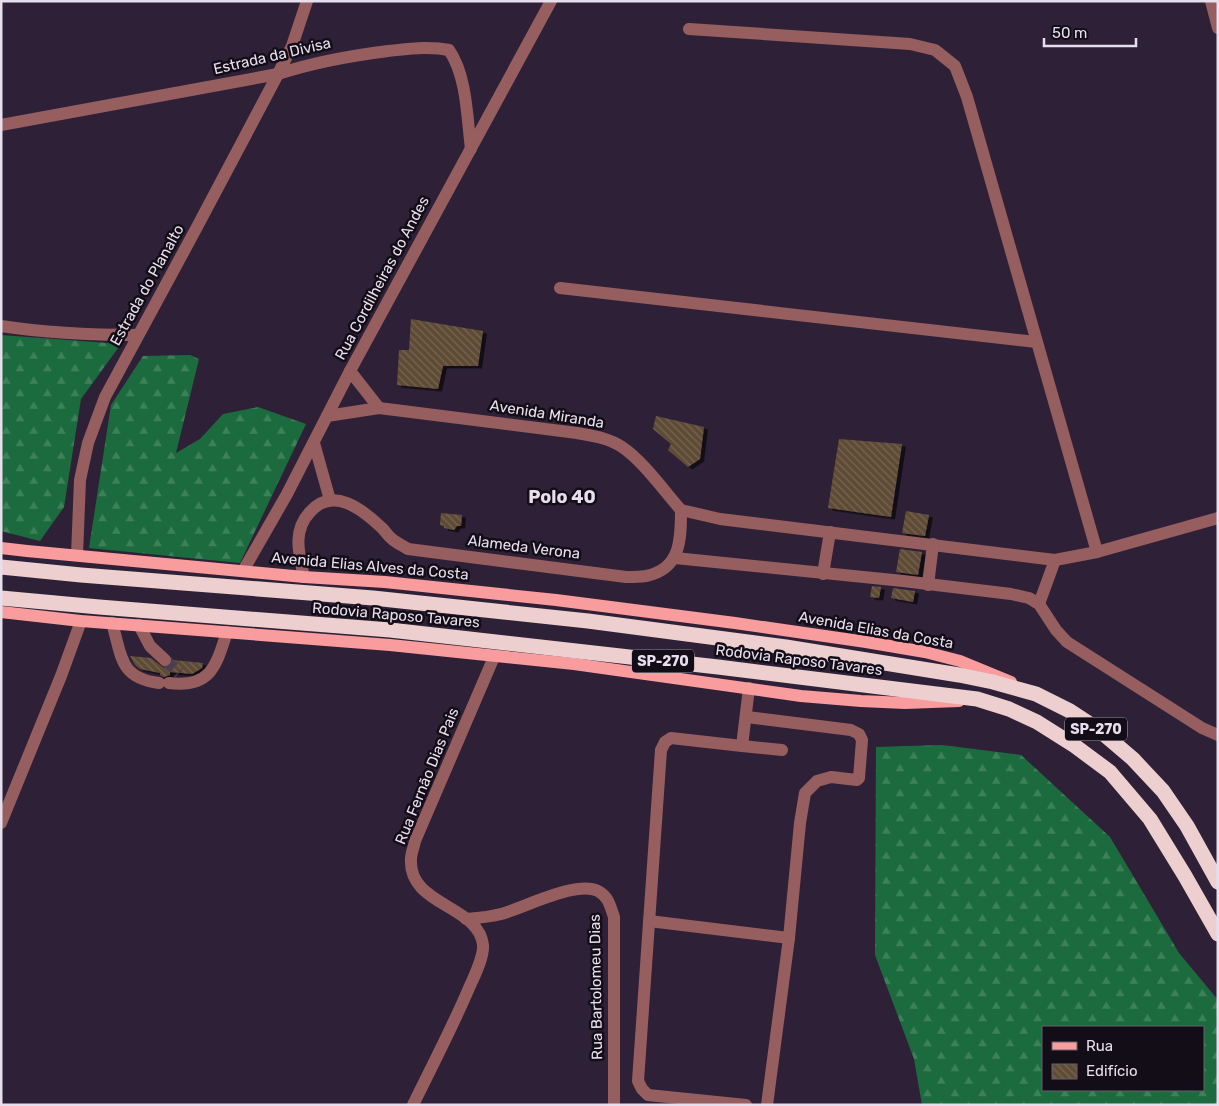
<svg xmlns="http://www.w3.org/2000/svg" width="1219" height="1106" viewBox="0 0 1219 1106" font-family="Rubik,sans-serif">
<defs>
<pattern id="forest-firs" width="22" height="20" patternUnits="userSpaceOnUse" patternTransform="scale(1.25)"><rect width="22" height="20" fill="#1c6b3e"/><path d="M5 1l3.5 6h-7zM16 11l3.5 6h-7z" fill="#3d805a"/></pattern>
<pattern id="building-back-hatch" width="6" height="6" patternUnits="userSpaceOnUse" patternTransform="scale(1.25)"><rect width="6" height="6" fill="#5e4c35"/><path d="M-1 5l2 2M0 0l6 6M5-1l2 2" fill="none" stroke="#756553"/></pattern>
<filter id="shadow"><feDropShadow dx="4" dy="2.5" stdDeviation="0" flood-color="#0009"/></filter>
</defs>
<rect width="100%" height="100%" fill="#2e2137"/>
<!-- forest -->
<g fill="url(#forest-firs)" fill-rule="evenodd">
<path d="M1,335l120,9 -40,55 -17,108 -24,34 -39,-10z"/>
<path d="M190,355l9,4 -23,94 24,-14 23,-25 35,-7 48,17 -66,139 -151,-15 22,-143 32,-49z"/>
<path d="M942,745l79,10 89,82 69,116 39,47v105h-296l-8,-46 -39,-104 1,-208zM1043,1027h160v63h-160z"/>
</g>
<!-- building -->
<g fill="url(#building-back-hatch)" filter="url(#shadow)">
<path d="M411,319l72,12 -5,35h-35l-5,23 -41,-4 2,-35h10z"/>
<path d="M656,416l48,11 -4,32 -12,8 -20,-17 3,-6 -18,-15z"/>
<path d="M839,439l63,5 -11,73 -63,-9z"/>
<path d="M906,511l23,4 -4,21 -23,-3z"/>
<path d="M441,513l21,2 -1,11h-4l-3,4 -10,-2v-2l-4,-1z"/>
<path d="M900,549l22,3 -4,23 -22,-3z"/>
<path d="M872,586l9,1 -2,11 -9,-1z"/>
<path d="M893,588l22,3 -2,11 -22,-4z"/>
<path d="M130,656l21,2 13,10 7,-2 2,-6 30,3 -1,5 -10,6 -22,-2v3l-6,2 -4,-2v-2l-20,-4 -5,-4z"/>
</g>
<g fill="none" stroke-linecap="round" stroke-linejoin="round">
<!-- minor-tunnel -->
<path stroke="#4a3e52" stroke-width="12" stroke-dasharray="12 6" stroke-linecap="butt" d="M165,660l14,13"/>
<!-- minor -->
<g stroke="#975e5f" stroke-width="12">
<path d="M1211,1l7,27"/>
<path d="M689,29l221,15 25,6 20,16 12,31 130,455"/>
<path d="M1,125l277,-51c37,-12 70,-18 110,-23 21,-2 41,-5 61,-1 18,26 18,68 22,99"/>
<path d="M560,288l476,54"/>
<path d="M1,326c46,7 91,9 136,9"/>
<path d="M350,371l29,37"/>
<path d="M327,416l52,-8 198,25c16,3 32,5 45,14 20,13 43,45 59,63"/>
<path d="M314,443l16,57"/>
<path d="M681,510l39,9 335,41 42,-8 121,-34"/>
<path d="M77,555l3,-75 8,-37 17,-46 92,-170 81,-153 14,-28 15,-45"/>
<path d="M675,558l228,23 108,13 18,4 10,6 17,26 11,12 135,86 16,7"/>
<path d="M243,571l44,-77 63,-123 201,-370"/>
<path d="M823,574l7,-42"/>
<path d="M304,577c-5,-23 -12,-46 6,-65 23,-26 52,-3 72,16 3,3 6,8 10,11 5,4 11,7 16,10l218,28c6,0 13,0 20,-1 35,-7 35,-37 35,-66"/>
<path d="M928,585l5,-41"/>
<path d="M1039,604l16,-44"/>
<path d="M112,623c10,33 7,55 47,60"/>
<path d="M139,625l11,21 15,14"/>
<path d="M169,683c42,5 47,-17 58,-51"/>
<path d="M749,688l-7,58 40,4"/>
<path d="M747,717l104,13 8,4 3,6 -3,38 -2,2 -26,-3 -14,4 -12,12 -5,30 -11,115 -22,167"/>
<path d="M742,746l-71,-8 -6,4 -4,8 -23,331 4,8 6,6 98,10"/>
<path d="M1,823l60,-147 20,-55"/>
<path d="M466,919c12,-1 24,-2 35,-5 23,-6 75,-34 97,-23 11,6 12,15 16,26v188"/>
<path d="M649,921l140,17"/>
<path d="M413,1105c19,-39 39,-77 56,-117 5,-11 15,-31 14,-43 -4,-40 -75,-39 -72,-86 0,-6 3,-12 4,-18l79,-184"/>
</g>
<!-- major -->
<g stroke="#f99c9d" stroke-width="12">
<path d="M1,548l26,3 277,26 81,5 171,18 179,23 131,19 59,10 35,9 51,21"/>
<path d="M1,612l80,9 309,24 184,19 227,32 60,5 44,2 54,-2"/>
</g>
<!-- highway -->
<g stroke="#eccfce" stroke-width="15">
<path d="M1,567l80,8 292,23 215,23 198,26 173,28 34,7 43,12 34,17 29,19 34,29 30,32 24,35 31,56"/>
<path d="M1,598l98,9 291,23 328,37 259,32 32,10 28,13 38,24 35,26 40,47 35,57 33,58"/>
</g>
</g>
<g text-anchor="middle" stroke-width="5" stroke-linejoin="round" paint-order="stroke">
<!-- shield labels -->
<g fill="#130d17" stroke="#a7a0ae" stroke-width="1">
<rect x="632" y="649.5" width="62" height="23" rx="4"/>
<rect x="1065" y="717.5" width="62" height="23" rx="4"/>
</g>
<g font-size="14" font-weight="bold" fill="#e7dfee">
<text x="663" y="666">SP-270</text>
<text x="1096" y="734">SP-270</text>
</g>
<!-- street labels -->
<g font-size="15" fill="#e7dfee" stroke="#130d17">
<text transform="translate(272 56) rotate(-13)" y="5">Estrada da Divisa</text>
<text transform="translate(382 278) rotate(-62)" y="5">Rua Cordilheiras do Andes</text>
<text transform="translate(147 285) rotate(-61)" y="5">Estrada do Planalto</text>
<text transform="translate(547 414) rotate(9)" y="5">Avenida Miranda</text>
<text transform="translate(524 547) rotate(7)" y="5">Alameda Verona</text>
<text transform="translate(370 566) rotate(5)" y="5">Avenida Elias Alves da Costa</text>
<text transform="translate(396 615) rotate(5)" y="5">Rodovia Raposo Tavares</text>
<text transform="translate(876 630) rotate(10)" y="5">Avenida Elias da Costa</text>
<text transform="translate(799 660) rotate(7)" y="5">Rodovia Raposo Tavares</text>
<text transform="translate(427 776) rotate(-68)" y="5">Rua Fernão Dias Pais</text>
<text transform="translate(596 987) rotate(-91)" y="5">Rua Bartolomeu Dias</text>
</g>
<!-- quarter labels -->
<g font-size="18" font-weight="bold" fill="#e7dfee" stroke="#130d17">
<text x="562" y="503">Polo 40</text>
</g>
</g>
<!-- border -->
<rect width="1219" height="1106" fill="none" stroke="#e7dfee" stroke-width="5"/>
<!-- legend -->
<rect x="1042" y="1026" width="162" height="65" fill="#130d17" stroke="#68616d"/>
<rect x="1052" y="1042" width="25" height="8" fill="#f99c9d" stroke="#68616d"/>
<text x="1086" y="1051" font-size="15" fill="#e7dfee">Rua</text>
<rect x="1052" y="1064" width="25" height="15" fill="url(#building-back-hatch)" stroke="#68616d"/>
<text x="1086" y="1076" font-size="15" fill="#e7dfee">Edifício</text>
<!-- scale -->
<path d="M1044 38v8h92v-8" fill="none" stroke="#e7dfee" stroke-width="2.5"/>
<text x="1052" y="38" font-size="15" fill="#e7dfee" stroke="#130d17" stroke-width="4" paint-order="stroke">50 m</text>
</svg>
